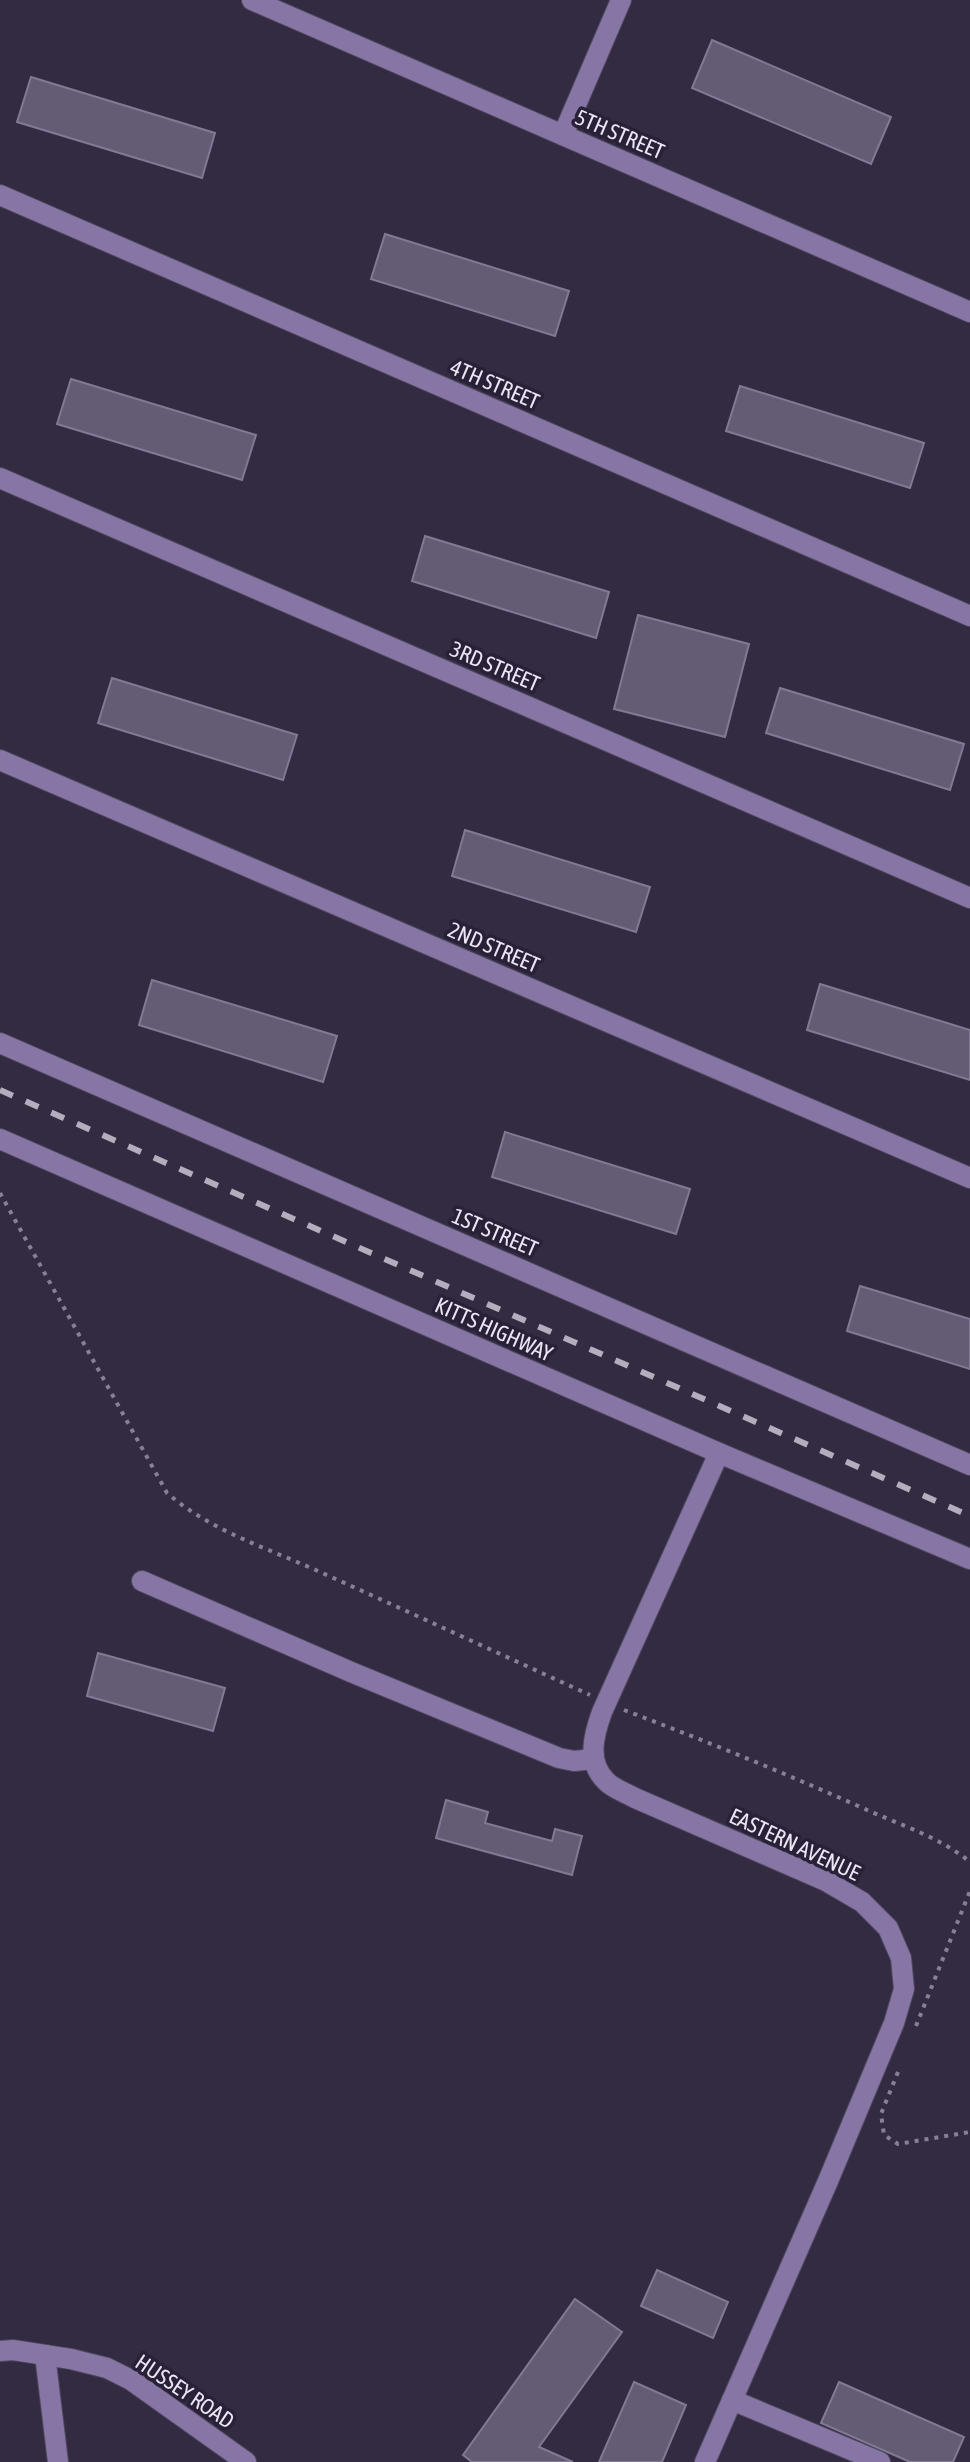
<svg xmlns="http://www.w3.org/2000/svg" width="970" height="2462" viewBox="0 0 970 2462" font-family="'Asap Condensed',sans-serif">
<rect width="100%" height="100%" fill="#332b42"/>
<!-- building -->
<g fill="#645b74" stroke="#827994" stroke-width="2">
<path d="M712,40l179,77 -20,47 -179,-76z"/>
<path d="M31,77l184,56 -13,45 -185,-56z"/>
<path d="M385,234l184,57 -14,45 -184,-57z"/>
<path d="M71,379l185,56 -14,45 -185,-56z"/>
<path d="M740,386l184,57 -14,45 -184,-57z"/>
<path d="M425,536l184,56 -13,46 -184,-57z"/>
<path d="M638,615l111,29 -24,93 -111,-28z"/>
<path d="M112,678l185,57 -14,45 -185,-57z"/>
<path d="M780,688l184,56 -14,46 -184,-57z"/>
<path d="M465,830l185,57 -14,45 -184,-56z"/>
<path d="M152,980l185,56 -14,46 -184,-57z"/>
<path d="M820,984l150,46v50l-163,-50z"/>
<path d="M505,1132l185,57 -14,45 -184,-57z"/>
<path d="M860,1286l110,33v50l-123,-38z"/>
<path d="M98,1653l127,35 -12,43 -126,-35z"/>
<path d="M446,1800l42,12 -3,11 67,18 3,-12 27,7 -10,39 -136,-37z"/>
<path d="M657,2270l71,32 -15,36 -72,-32z"/>
<path d="M575,2299l47,33 -83,115 34,15h-101l-9,-7z"/>
<path d="M634,2382l52,23 -24,57h-63z"/>
<path d="M839,2382l125,55 -11,25h-43l-89,-39z"/>
</g>
<g fill="none" stroke-linecap="round" stroke-linejoin="round">
<defs>
<g id="minor">
<path d="M252,0l718,312"/>
<path d="M563,135l58,-135"/>
<path d="M0,195l970,421"/>
<path d="M0,478l970,420"/>
<path d="M0,760l970,418"/>
<path d="M0,1043l970,422"/>
<path d="M0,1139l719,314 251,106"/>
<path d="M142,1581l209,91 208,86 15,3 20,-2"/>
<path d="M0,2351l13,-1 58,9 36,9 24,12 115,82"/>
<path d="M45,2355l13,107"/>
<path d="M732,2400l148,62"/>
<path d="M705,2462l123,-281 66,-158 10,-34 -3,-31 -13,-30 -26,-26 -36,-21 -191,-83c-9,-5 -23,-10 -29,-17 -20,-19 -12,-47 -4,-69l117,-259"/>
</g>
</defs>
<!-- minor casing -->
<use href="#minor" stroke="#50495f" stroke-width="22"/>
<!-- path -->
<g stroke="#878194" stroke-width="4" stroke-dasharray="4 6" stroke-linecap="butt">
<path d="M0,1193l167,300c44,38 100,55 151,78 91,41 182,83 272,124"/>
<path d="M624,1710c82,31 163,64 243,100 34,15 74,28 103,52"/>
<path d="M916,2026l54,-135"/>
<path d="M898,2072l-17,42 3,21 14,9 72,-12"/>
</g>
<!-- minor -->
<use href="#minor" stroke="#8776a5" stroke-width="20"/>
<!-- rail -->
<path stroke="#b3adbe" stroke-width="6" stroke-dasharray="14 14" stroke-linecap="butt" d="M0,1090l970,426"/>
</g>
<g text-anchor="middle" stroke-width="7" stroke-linejoin="round" paint-order="stroke">
<!-- street labels -->
<g font-size="22" fill="#ebe6f5" stroke="#292137">
<text transform="translate(620 134) rotate(23)" y="8">5TH STREET</text>
<text transform="translate(495 384) rotate(23)" y="8">4TH STREET</text>
<text transform="translate(495 666) rotate(23)" y="8">3RD STREET</text>
<text transform="translate(494 947) rotate(23)" y="8">2ND STREET</text>
<text transform="translate(495 1232) rotate(23)" y="8">1ST STREET</text>
<text transform="translate(494 1329) rotate(24)" y="8">KITTS HIGHWAY</text>
<text transform="translate(795 1844) rotate(25)" y="8">EASTERN AVENUE</text>
<text transform="translate(185 2391) rotate(34)" y="8">HUSSEY ROAD</text>
</g>
</g>
</svg>
